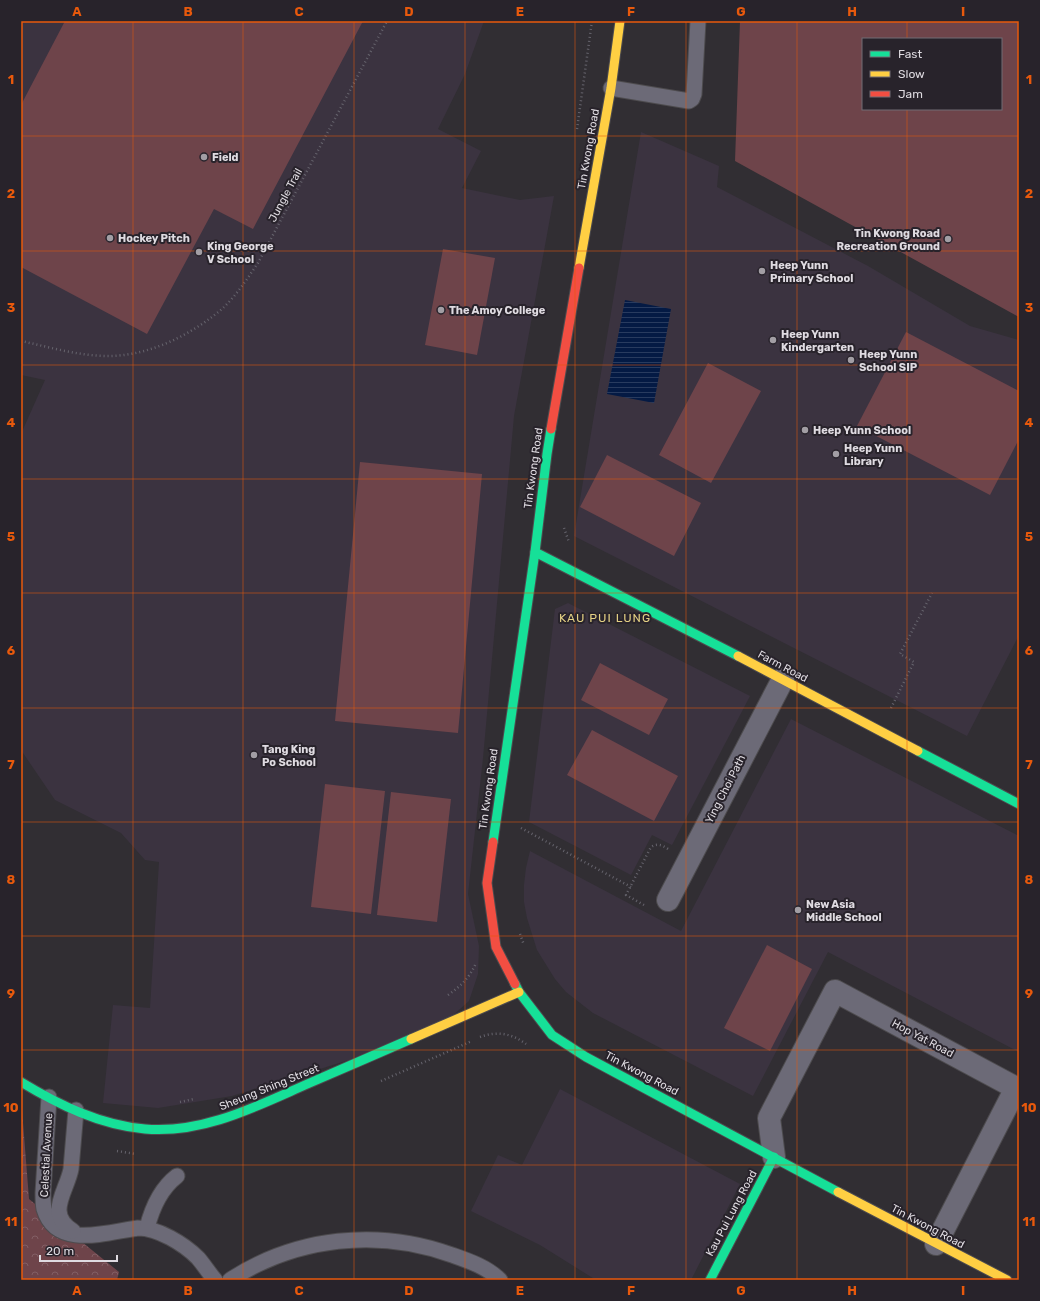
<svg xmlns="http://www.w3.org/2000/svg" width="1040" height="1301" viewBox="0 0 1040 1301" font-family="Rubik,sans-serif">
<defs>
<pattern id="forest-crowns" width="20" height="18" patternUnits="userSpaceOnUse"><rect width="20" height="18" fill="#6e444a"/><path d="M2 6a3 3 0 1 1 6 0M12 15a3 3 0 1 1 6 0" fill="none" stroke="#825e64"/></pattern>
<pattern id="water-rules" width="6" height="5" patternUnits="userSpaceOnUse"><rect width="6" height="5" fill="#041a44"/><path d="M0 2.5h6" fill="none" stroke="#283b5f"/></pattern>
</defs>
<rect width="100%" height="100%" fill="#312e33"/>
<!-- built -->
<g fill="#3b3340">
<path d="M21,21h463l-19,53 -27,55 43,22 -19,37 58,12 34,-4 -40,220 -31,342 -15,136 11,52 -1,28 -9,27 -18,16 -102,43 -117,36 -74,12 -55,-5 10,-98 37,3 9,-146 -14,-2 -24,-27 -66,-33 -34,-50v-316l24,-54 -24,-5z"/>
<path d="M641,132l78,34 -2,21 151,79 102,60 49,14v295l-52,101 -393,-200z"/>
<path d="M568,603l182,93 -78,149 -20,-10 -21,40 -102,-53 26,-213z"/>
<path d="M791,719l228,117v216l-191,-100 -75,144 -160,-83 -27,-21 -11,-13 -18,-29 -10,-32 -3,-16v-17l2,-17 4,-17 151,80z"/>
<path d="M560,1089l180,95 -49,96h-95l-56,-35 -69,-34 27,-56 24,10z"/>
</g>
<!-- green -->
<g fill="#6e444a" fill-rule="evenodd">
<path d="M65,21h298l-110,208 -39,-20 -67,125 -126,-67v-162z"/>
<path d="M740,21h279v296l-284,-156zM863,39h138v70h-138z"/>
<path d="M443,249l52,9 -18,97 -52,-10z"/>
<path d="M906,332l113,59v48l-29,56 -133,-69z"/>
<path d="M708,363l53,28 -50,92 -52,-28z"/>
<path d="M607,455l94,48 -27,53 -94,-49z"/>
<path d="M360,462l122,12 -24,259 -123,-12z"/>
<path d="M600,663l68,36 -19,36 -68,-35z"/>
<path d="M592,730l86,46 -24,45 -87,-46z"/>
<path d="M325,784l60,7 -14,123 -60,-7z"/>
<path d="M391,792l60,7 -14,123 -60,-7z"/>
<path d="M767,945l45,24 -42,82 -46,-23z"/>
</g>
<!-- forest -->
<path fill="url(#forest-crowns)" d="M21,1109l1,1 7,89 90,73 -2,8h-96z"/>
<!-- water -->
<path fill="url(#water-rules)" d="M625,300l46,9 -17,94 -47,-9z"/>
<g fill="none" stroke-linecap="round" stroke-linejoin="round">
<defs>
<g id="lane">
<path d="M611,88l78,13 3,-2 2,-5 4,-73"/>
<path d="M49,1097l-6,96c0,5 0,11 1,16 12,41 64,23 94,19 20,0 46,16 60,30 6,7 11,15 17,22"/>
<path d="M147,1228c5,-20 13,-39 30,-52"/>
<path d="M73,1231c-28,-17 -6,-40 -2,-62l5,-59"/>
<path d="M230,1280c66,-43 148,-52 222,-25 17,6 35,12 48,25"/>
</g>
<g id="street">
<path d="M668,900l115,-221"/>
<path d="M774,1157l-5,-39 66,-127 181,97 -80,156"/>
</g>
<g id="fast">
<path d="M535,552l203,104"/>
<path d="M918,751l101,53"/>
<path d="M493,842l42,-290 12,-98 4,-25"/>
<path d="M515,984l4,8 33,43 34,22 252,135"/>
<path d="M21,1082c38,23 79,43 124,47 57,5 110,-22 160,-44 35,-15 71,-31 106,-46"/>
<path d="M710,1280l64,-123"/>
</g>
<g id="slow">
<path d="M579,268l32,-180 9,-67"/>
<path d="M738,656l180,95"/>
<path d="M411,1039l108,-47"/>
<path d="M838,1192l169,88"/>
</g>
<g id="jam">
<path d="M551,429l28,-161"/>
<path d="M493,842l-6,41 9,64 19,37"/>
</g>
</defs>
<!-- lane casing -->
<use href="#lane" stroke="#4d4b4e" stroke-width="17"/>
<!-- street casing -->
<use href="#street" stroke="#4d4b4e" stroke-width="24"/>
<!-- fast casing -->
<use href="#fast" stroke="#4d4b4e" stroke-width="11"/>
<!-- slow casing -->
<use href="#slow" stroke="#4d4b4e" stroke-width="11"/>
<!-- jam casing -->
<use href="#jam" stroke="#4d4b4e" stroke-width="11"/>
<!-- path -->
<g stroke="#66646d" stroke-width="2.5" stroke-dasharray="1 3" stroke-linecap="butt">
<path d="M577,129l15,-108"/>
<path d="M21,341c28,6 58,15 87,15 41,0 83,-21 114,-47 14,-13 25,-30 36,-46l129,-242"/>
<path d="M564,528l5,14"/>
<path d="M891,708l23,-46 -14,-8 32,-61"/>
<path d="M521,828l110,59"/>
<path d="M644,905l-18,-10 25,-48c6,-4 11,-2 17,2"/>
<path d="M520,934l4,11"/>
<path d="M448,995c13,-9 22,-18 28,-32"/>
<path d="M480,1037c17,-6 31,-4 46,7"/>
<path d="M381,1081l91,-40"/>
<path d="M180,1102l14,-3"/>
<path d="M117,1151l19,3"/>
</g>
<!-- lane -->
<use href="#lane" stroke="#6c6a77" stroke-width="15"/>
<!-- street -->
<use href="#street" stroke="#6c6a77" stroke-width="22"/>
<!-- fast -->
<use href="#fast" stroke="#16e098" stroke-width="9"/>
<!-- slow -->
<use href="#slow" stroke="#ffcf43" stroke-width="9"/>
<!-- jam -->
<use href="#jam" stroke="#f24e42" stroke-width="9"/>
</g>
<!-- grid -->
<path fill="none" stroke="#e8590c" stroke-width="1" stroke-opacity="0.55" d="M133,21v1259M243,21v1259M354,21v1259M465,21v1259M575,21v1259M686,21v1259M797,21v1259M907,21v18M907,109v1171M21,136h998M21,251h998M21,365h998M21,479h998M21,593h998M21,708h998M21,822h998M21,936h998M21,1050h998M21,1165h998"/>
<!-- markers -->
<g fill="#a29ea4" stroke="#28232b" stroke-width="1.5">
<circle cx="204" cy="157" r="4"/>
<circle cx="110" cy="238" r="4"/>
<circle cx="948" cy="239" r="4"/>
<circle cx="199" cy="252" r="4"/>
<circle cx="762" cy="271" r="4"/>
<circle cx="441" cy="310" r="4"/>
<circle cx="773" cy="340" r="4"/>
<circle cx="851" cy="360" r="4"/>
<circle cx="805" cy="430" r="4"/>
<circle cx="836" cy="454" r="4"/>
<circle cx="254" cy="755" r="4"/>
<circle cx="798" cy="910" r="4"/>
</g>
<g text-anchor="middle" stroke-width="4" stroke-linejoin="round" paint-order="stroke">
<!-- street labels -->
<g font-size="11" fill="#dfdbe1" stroke="#28232b">
<text transform="translate(588 149) rotate(-80)" y="4">Tin Kwong Road</text>
<text transform="translate(285 195) rotate(-62)" y="4">Jungle Trail</text>
<text transform="translate(533 468) rotate(-82)" y="4">Tin Kwong Road</text>
<text transform="translate(783 666) rotate(28)" y="4">Farm Road</text>
<text transform="translate(488 789) rotate(-82)" y="4">Tin Kwong Road</text>
<text transform="translate(725 789) rotate(-63)" y="4">Ying Choi Path</text>
<text transform="translate(923 1038) rotate(28)" y="4">Hop Yat Road</text>
<text transform="translate(642 1073) rotate(28)" y="4">Tin Kwong Road</text>
<text transform="translate(269 1087) rotate(-22)" y="4">Sheung Shing Street</text>
<text transform="translate(46 1155) rotate(-87)" y="4">Celestial Avenue</text>
<text transform="translate(731 1213) rotate(-62)" y="4">Kau Pui Lung Road</text>
<text transform="translate(928 1226) rotate(28)" y="4">Tin Kwong Road</text>
</g>
<!-- poi labels -->
<g font-size="11" font-weight="bold" fill="#dfdbe1" stroke="#28232b" text-anchor="start">
<text x="212" y="161">Field</text>
<text x="940" y="237" text-anchor="end">Tin Kwong Road<tspan x="940" dy="13">Recreation Ground</tspan></text>
<text x="118" y="242">Hockey Pitch</text>
<text x="207" y="250">King George<tspan x="207" dy="13">V School</tspan></text>
<text x="770" y="269">Heep Yunn<tspan x="770" dy="13">Primary School</tspan></text>
<text x="449" y="314">The Amoy College</text>
<text x="781" y="338">Heep Yunn<tspan x="781" dy="13">Kindergarten</tspan></text>
<text x="859" y="358">Heep Yunn<tspan x="859" dy="13">School SIP</tspan></text>
<text x="813" y="434">Heep Yunn School</text>
<text x="844" y="452">Heep Yunn<tspan x="844" dy="13">Library</tspan></text>
<text x="262" y="753">Tang King<tspan x="262" dy="13">Po School</tspan></text>
<text x="806" y="908">New Asia<tspan x="806" dy="13">Middle School</tspan></text>
</g>
<!-- neighbourhood labels -->
<g font-size="12" letter-spacing="1" fill="#e4d184" stroke="#28232b">
<text x="605" y="622">KAU PUI LUNG</text>
</g>
</g>
<!-- border -->
<rect width="1040" height="1301" fill="none" stroke="#28232b" stroke-width="44"/>
<!-- legend -->
<rect x="862" y="38" width="140" height="72" fill="#28232b" stroke="#716d74"/>
<rect x="870" y="51" width="20" height="6" fill="#16e098" stroke="#716d74"/>
<text x="898" y="58" font-size="12" fill="#dfdbe1">Fast</text>
<rect x="870" y="71" width="20" height="6" fill="#ffcf43" stroke="#716d74"/>
<text x="898" y="78" font-size="12" fill="#dfdbe1">Slow</text>
<rect x="870" y="91" width="20" height="6" fill="#f24e42" stroke="#716d74"/>
<text x="898" y="98" font-size="12" fill="#dfdbe1">Jam</text>
<!-- scale -->
<path d="M40 1255v6h77v-6" fill="none" stroke="#dfdbe1" stroke-width="2"/>
<text x="46" y="1255" font-size="12" fill="#dfdbe1" stroke="#28232b" stroke-width="3" paint-order="stroke">20 m</text>
<rect x="22" y="22" width="996" height="1257" fill="none" stroke="#e8590c" stroke-width="1.5"/>
<g font-size="13" text-anchor="middle" font-weight="bold" fill="#e8590c">
<text x="77" y="16">A</text>
<text x="188" y="16">B</text>
<text x="299" y="16">C</text>
<text x="409" y="16">D</text>
<text x="520" y="16">E</text>
<text x="631" y="16">F</text>
<text x="741" y="16">G</text>
<text x="852" y="16">H</text>
<text x="963" y="16">I</text>
<text x="11" y="84">1</text>
<text x="1029" y="84">1</text>
<text x="11" y="198">2</text>
<text x="1029" y="198">2</text>
<text x="11" y="312">3</text>
<text x="1029" y="312">3</text>
<text x="11" y="427">4</text>
<text x="1029" y="427">4</text>
<text x="11" y="541">5</text>
<text x="1029" y="541">5</text>
<text x="11" y="655">6</text>
<text x="1029" y="655">6</text>
<text x="11" y="769">7</text>
<text x="1029" y="769">7</text>
<text x="11" y="884">8</text>
<text x="1029" y="884">8</text>
<text x="11" y="998">9</text>
<text x="1029" y="998">9</text>
<text x="11" y="1112">10</text>
<text x="1029" y="1112">10</text>
<text x="11" y="1226">11</text>
<text x="1029" y="1226">11</text>
<text x="77" y="1295">A</text>
<text x="188" y="1295">B</text>
<text x="299" y="1295">C</text>
<text x="409" y="1295">D</text>
<text x="520" y="1295">E</text>
<text x="631" y="1295">F</text>
<text x="741" y="1295">G</text>
<text x="852" y="1295">H</text>
<text x="963" y="1295">I</text>
</g>
</svg>
